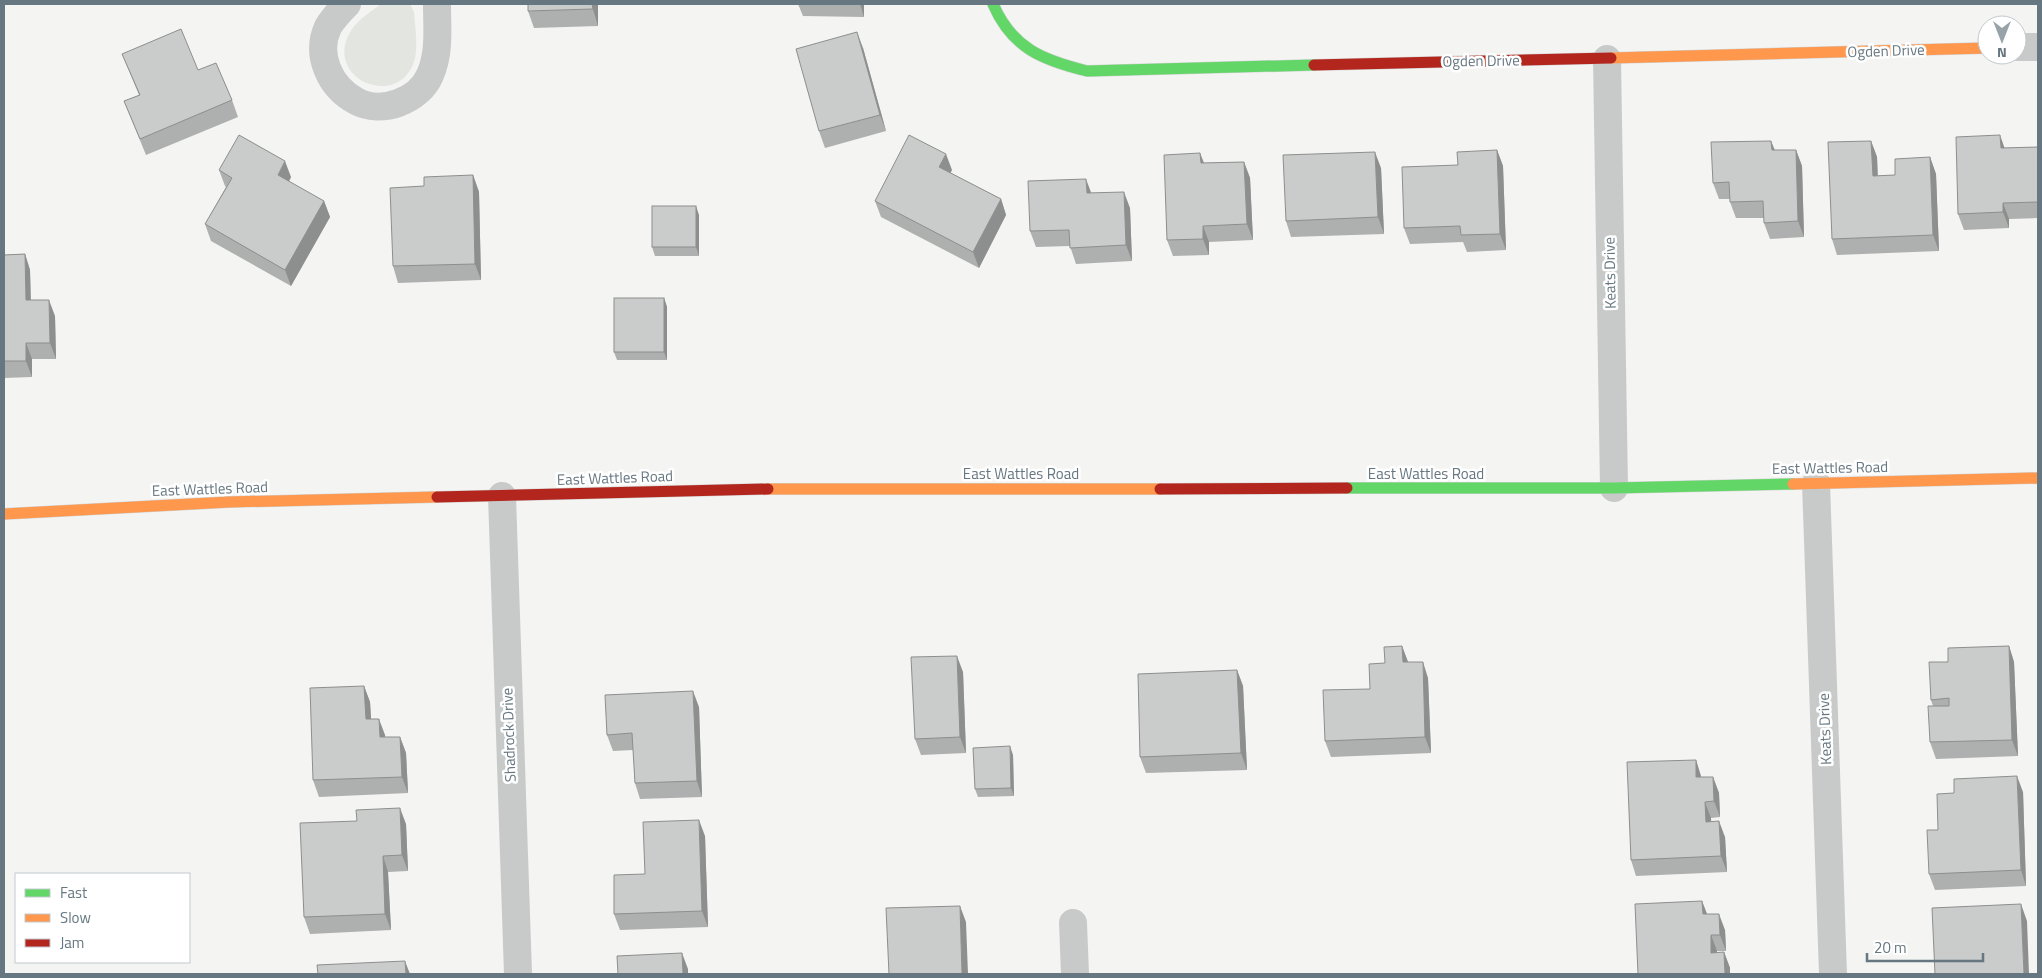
<svg xmlns="http://www.w3.org/2000/svg" width="2042" height="978" viewBox="0 0 2042 978" font-family="'Titillium Web',sans-serif">
<rect width="100%" height="100%" fill="#f4f4f2"/>
<!-- green -->
<path fill="#e3e6e0" d="M381,4h29l4,8c1,15 4,32 1,46 -13,52 -88,24 -67,-22 7,-15 21,-23 33,-32z"/>
<g fill="none" stroke-linecap="round" stroke-linejoin="round">
<defs>
<g id="fast">
<path d="M993,4c19,44 49,56 94,67l227,-6"/>
<path d="M1347,488h267l179,-4"/>
</g>
<g id="slow">
<path d="M1611,58l376,-10"/>
<path d="M1793,484l245,-6"/>
<path d="M768,489h392"/>
<path d="M4,514l225,-12 208,-5"/>
</g>
<g id="jam">
<path d="M1314,65l297,-7"/>
<path d="M1160,489l187,-1"/>
<path d="M437,497l331,-8"/>
</g>
</defs>
<!-- fast casing -->
<use href="#fast" stroke="#d1d2d2" stroke-width="12"/>
<!-- slow casing -->
<use href="#slow" stroke="#d1d2d2" stroke-width="12"/>
<!-- jam casing -->
<use href="#jam" stroke="#d1d2d2" stroke-width="12"/>
<!-- street -->
<g stroke="#c8caca" stroke-width="28">
<path d="M347,4c-7,7 -14,14 -19,23 -13,28 2,60 28,74 25,14 63,0 74,-26 10,-22 7,-48 7,-71"/>
<path d="M2017,47h21"/>
<path d="M1607,59l7,429"/>
<path d="M1816,483l17,491"/>
<path d="M502,496l16,478"/>
<path d="M1073,923l2,51"/>
</g>
<!-- fast -->
<use href="#fast" stroke="#63d668" stroke-width="11"/>
<!-- slow -->
<use href="#slow" stroke="#ff974d" stroke-width="11"/>
<!-- jam -->
<use href="#jam" stroke="#b3261e" stroke-width="11"/>
</g>
<!-- wall -->
<g fill="#aeafaf">
<path d="M598,4v22l-64,2 -6,-17z"/>
<path d="M798,4h66v13l-61,-1z"/>
<path d="M863,48l23,83 -61,17 -6,-17z"/>
<path d="M122,54l76,16 34,30 6,17 -92,38 -22,-54 15,-6z"/>
<path d="M1771,141l4,9h21l6,16 2,71 -34,2 -6,-16v-5h-28l-6,-16v-3h-11l-6,-16z"/>
<path d="M1871,141l6,16 1,19 17,-1 35,-18 6,17 3,77 -102,4 -5,-16z"/>
<path d="M2038,147v71l-29,1v9l-45,2 -6,-16 47,-66z"/>
<path d="M1497,150l6,16 3,84 -39,2 -4,-10 -53,2 -6,-16 54,-63z"/>
<path d="M1200,153l4,10 40,-1 6,16 3,62 -44,2v13l-36,1 -6,-16z"/>
<path d="M1381,168l3,66 -93,3 -5,-16z"/>
<path d="M219,170l72,7 -2,5 35,19 6,16 -39,69 -80,-45 -6,-17 21,-37 -1,-1z"/>
<path d="M952,170l-2,3 51,26 5,16 -27,53 -98,-51 -6,-16z"/>
<path d="M473,175l6,17 2,88 -83,3 -5,-17 31,-80z"/>
<path d="M1091,193l39,15 2,53 -56,3 -6,-18 -34,1 -6,-16z"/>
<path d="M699,215v41h-44l-3,-9z"/>
<path d="M25,254l5,16 1,30 24,16 1,43h-24v18l-28,1v-123z"/>
<path d="M664,298l3,9v53h-50l-3,-8z"/>
<path d="M1402,646l6,16 20,16 3,75 -100,4 -6,-16 45,-52 15,-26z"/>
<path d="M2009,646l5,16 4,94 -82,3 -6,-17 3,-36 -2,-6 17,-38z"/>
<path d="M1237,670l6,16 4,84 -101,3 -6,-16z"/>
<path d="M963,672l3,81 -45,2 -6,-16z"/>
<path d="M364,686l6,16 1,17 14,16v2h15l6,16 2,40 -89,4 -6,-17z"/>
<path d="M699,707l3,90 -62,2 -5,-16 -2,-33 -20,1 -6,-16z"/>
<path d="M1013,755l1,41 -36,1 -3,-8z"/>
<path d="M1696,760l5,17h12l6,16 1,24 -9,1v4l14,15 2,35 -91,4 -5,-16z"/>
<path d="M2023,792l3,94 -91,4 -6,-16 9,-44z"/>
<path d="M406,824l2,47 -20,1 3,58 -81,4 -6,-17z"/>
<path d="M705,836l3,91 -88,3 -6,-16 31,-40z"/>
<path d="M1702,901l5,13 18,16 1,21h-9v2l7,-1 6,16 -92,6z"/>
</g>
<!-- shaded-wall -->
<g fill="#8d8e8e">
<path d="M592,4h6v22l-5,-17z"/>
<path d="M860,4h4v13z"/>
<path d="M857,32l6,16 23,83 -6,-16z"/>
<path d="M2000,135l6,17 -5,-4z"/>
<path d="M1771,141l6,16 -5,-7z"/>
<path d="M1871,141l6,16 1,35 -5,-16z"/>
<path d="M1497,150l6,16 3,84 -6,-16z"/>
<path d="M1796,150l6,16 2,71 -6,-16z"/>
<path d="M1375,152l6,16 3,66 -6,-17z"/>
<path d="M1200,153l6,16 -5,-6z"/>
<path d="M946,154l6,16 -7,13 -6,-16z"/>
<path d="M1930,157l6,17 3,77 -6,-16z"/>
<path d="M285,161l6,16 -8,15 -5,-17z"/>
<path d="M1244,162l6,16 3,62 -6,-16z"/>
<path d="M473,175l6,17 2,88 -6,-16z"/>
<path d="M1086,179l6,16 -5,-2z"/>
<path d="M1124,192l6,16 2,53 -6,-16z"/>
<path d="M1001,199l5,16 -27,53 -6,-16z"/>
<path d="M324,201l6,16 -39,69 -6,-16z"/>
<path d="M2003,203l6,16v9l-6,-16z"/>
<path d="M696,206l3,9v41l-3,-9z"/>
<path d="M1203,226l6,16v13l-6,-16z"/>
<path d="M25,254l5,16 1,46 -5,-16z"/>
<path d="M664,298l3,9v53l-3,-8z"/>
<path d="M49,300l6,16 1,43 -6,-16z"/>
<path d="M26,343l6,16v18l-6,-16z"/>
<path d="M1402,646l6,16h-5z"/>
<path d="M2009,646l5,16 4,94 -6,-16z"/>
<path d="M957,656l6,16 3,81 -6,-16z"/>
<path d="M1423,662l5,16 3,75 -6,-16z"/>
<path d="M1237,670l6,16 4,84 -6,-17z"/>
<path d="M364,686l6,16 2,33 -6,-16z"/>
<path d="M693,691l6,16 3,90 -5,-16z"/>
<path d="M379,719l6,16 1,18 -6,-16z"/>
<path d="M400,737l6,16 2,40 -6,-16z"/>
<path d="M1010,746l3,9 1,41 -3,-8z"/>
<path d="M1696,760l5,16 1,17 -6,-16z"/>
<path d="M2017,776l6,16 3,94 -5,-16z"/>
<path d="M1713,777l6,16 1,24 -6,-16z"/>
<path d="M1705,802l6,16 1,20 -6,-16z"/>
<path d="M400,808l6,16 2,47 -6,-16z"/>
<path d="M699,820l6,16 3,91 -6,-16z"/>
<path d="M1719,821l6,16 2,35 -6,-16z"/>
<path d="M383,856l5,16 3,58 -6,-16z"/>
<path d="M1702,901l6,16 -5,-3z"/>
<path d="M2021,904l6,17 2,53h-5z"/>
<path d="M960,906l6,16 2,52h-6z"/>
<path d="M1719,914l6,16 1,21 -6,-16z"/>
<path d="M1711,935l6,16v18l-6,-16z"/>
<path d="M1724,952l6,16v6h-5z"/>
<path d="M682,953l6,16v5h-5z"/>
<path d="M405,961l5,13h-4z"/>
</g>
<!-- building -->
<g fill="#cacbcb" stroke="#8d8e8e">
<path d="M528,4h64l1,5 -65,2z"/>
<path d="M181,29l17,41 18,-7 16,37 -92,39 -16,-38 16,-6 -18,-41z"/>
<path d="M857,32l23,83 -61,16 -23,-82z"/>
<path d="M239,135l46,26 -7,14 46,26 -39,69 -80,-46 27,-46 -13,-8z"/>
<path d="M909,135l37,19 -7,13 62,32 -28,53 -98,-51z"/>
<path d="M2000,135l1,13 37,-1v55l-35,1v9l-45,2 -2,-77z"/>
<path d="M1771,141l1,9h24l2,71 -34,2 -1,-22 -33,1 -1,-20 -16,1 -2,-41z"/>
<path d="M1871,141l2,35 22,-1v-16l35,-2 3,78 -101,4 -4,-97z"/>
<path d="M1497,150l3,84 -39,1 -1,-9 -56,2 -2,-61 56,-2 -1,-13z"/>
<path d="M1375,152l3,65 -92,4 -3,-66z"/>
<path d="M1200,153l1,10 43,-1 3,62 -44,2v13l-36,1 -3,-85z"/>
<path d="M473,175l2,89 -82,2 -3,-78 34,-2v-9z"/>
<path d="M1086,179l1,14 37,-1 2,53 -56,3 -1,-18 -39,1 -2,-50z"/>
<rect x="652" y="206" width="44" height="41"/>
<path d="M25,254l1,46h23l1,43h-24v18h-22v-106z"/>
<rect x="614" y="298" width="50" height="54"/>
<path d="M1402,646l1,16h20l2,75 -100,4 -2,-51 47,-1 -1,-25 16,-1 -1,-16z"/>
<path d="M2009,646l3,94 -82,2 -2,-36h21v-8l-18,2 -2,-38h19v-14z"/>
<path d="M957,656l3,81 -45,2 -4,-82z"/>
<path d="M1237,670l4,83 -101,4 -2,-83z"/>
<path d="M364,686l2,33h13l1,18h20l2,40 -89,3 -3,-92z"/>
<path d="M693,691l4,90 -62,2 -3,-50 -25,2 -2,-40z"/>
<path d="M1010,746l1,42 -36,1 -2,-41z"/>
<path d="M1696,760v17h17l1,24 -9,1 1,20 13,-1 2,35 -90,4 -4,-98z"/>
<path d="M2017,776l4,94 -92,4 -2,-44h11l-1,-36 17,-1v-14z"/>
<path d="M400,808l2,47 -19,1 2,58 -81,3 -4,-94 57,-2 -1,-11z"/>
<path d="M699,820l3,91 -88,3v-39l31,-1 -2,-52z"/>
<path d="M1702,901l1,13h16l1,21h-9v18l13,-1 1,22h-87l-3,-70z"/>
<path d="M2021,904l3,70h-89l-3,-66z"/>
<path d="M960,906l2,68h-73l-3,-66z"/>
<path d="M682,953l1,21h-65l-1,-18z"/>
<path d="M405,961l1,13h-88l-1,-9z"/>
</g>
<g text-anchor="middle" stroke-width="5" stroke-linejoin="round" paint-order="stroke">
<!-- street labels -->
<g font-size="15" fill="#667781" stroke="#fff">
<text transform="translate(1886 51) rotate(-2)" y="5">Ogden Drive</text>
<text transform="translate(1481 61) rotate(-1)" y="5">Ogden Drive</text>
<text transform="translate(1610 273) rotate(-91)" y="5">Keats Drive</text>
<text transform="translate(1830 468) rotate(-1)" y="5">East Wattles Road</text>
<text x="1021" y="479">East Wattles Road</text>
<text x="1426" y="479">East Wattles Road</text>
<text transform="translate(615 478) rotate(-2)" y="5">East Wattles Road</text>
<text transform="translate(210 489) rotate(-2)" y="5">East Wattles Road</text>
<text transform="translate(1825 729) rotate(-92)" y="5">Keats Drive</text>
<text transform="translate(509 735) rotate(-92)" y="5">Shadrock Drive</text>
</g>
</g>
<!-- border -->
<rect width="2042" height="978" fill="none" stroke="#667781" stroke-width="10"/>
<!-- legend -->
<rect x="15" y="873" width="175" height="90" fill="#ffffff" stroke="#c2c9cd"/>
<rect x="25" y="889" width="25" height="8" fill="#63d668" stroke="#c2c9cd"/>
<text x="60" y="898" font-size="15" fill="#667781">Fast</text>
<rect x="25" y="914" width="25" height="8" fill="#ff974d" stroke="#c2c9cd"/>
<text x="60" y="923" font-size="15" fill="#667781">Slow</text>
<rect x="25" y="939" width="25" height="8" fill="#b3261e" stroke="#c2c9cd"/>
<text x="60" y="948" font-size="15" fill="#667781">Jam</text>
<!-- north arrow -->
<g transform="translate(2002 40) rotate(180)"><circle r="24" fill="#ffffff" stroke="#c2c9cd"/>
<path d="M0-4L9 19L0 12L-9 19Z" fill="#98a3a9"/>
<text y="-8" font-size="14" font-weight="bold" text-anchor="middle" fill="#667781">N</text>
</g>
<!-- scale -->
<path d="M1867 953v8h116v-8" fill="none" stroke="#667781" stroke-width="2.5"/>
<text x="1874" y="953" font-size="15" fill="#667781" stroke="#ffffff" stroke-width="4" paint-order="stroke">20 m</text>
</svg>
